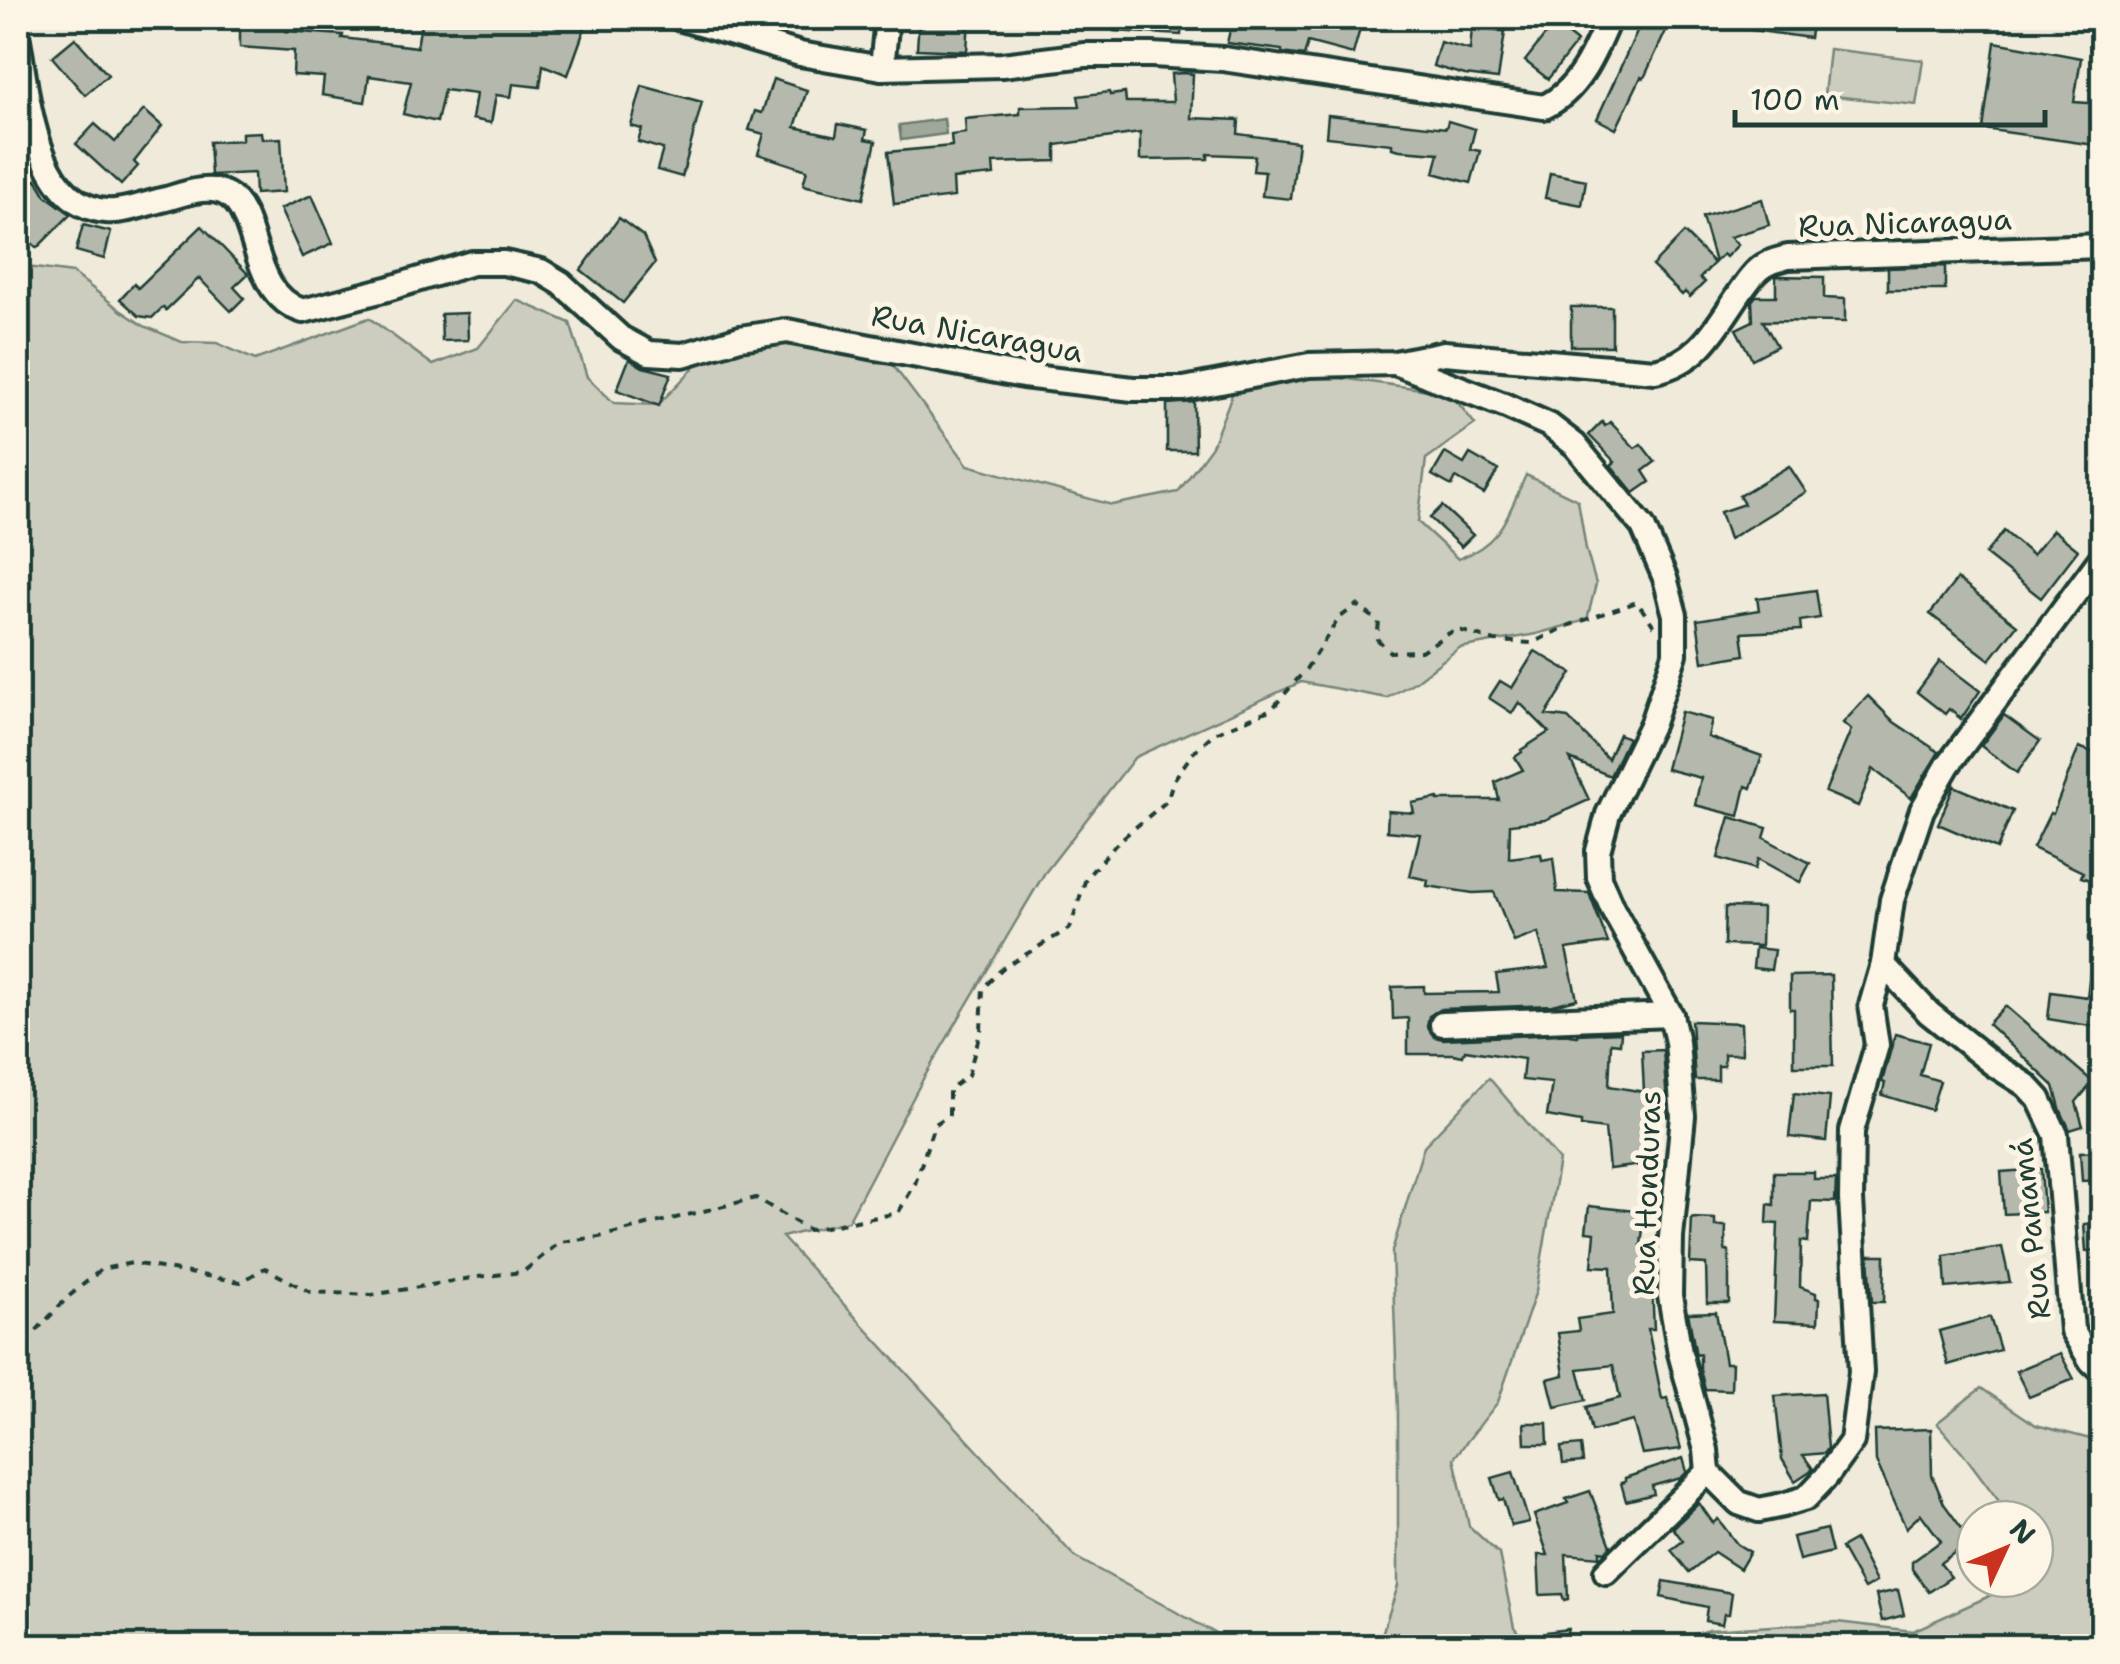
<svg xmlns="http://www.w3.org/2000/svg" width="2120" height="1664" viewBox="0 0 2120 1664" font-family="'Shantell Sans',sans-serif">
<rect width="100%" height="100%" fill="#efeada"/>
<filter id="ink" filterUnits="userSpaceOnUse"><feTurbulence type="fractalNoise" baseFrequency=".01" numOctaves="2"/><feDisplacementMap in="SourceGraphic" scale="20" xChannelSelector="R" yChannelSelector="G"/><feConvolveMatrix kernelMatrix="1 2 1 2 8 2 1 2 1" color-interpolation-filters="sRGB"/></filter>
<g filter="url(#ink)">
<!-- green -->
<g fill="#cccdbf" stroke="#76857a" stroke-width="2.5">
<path d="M1829,49l94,11 -7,45 -92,-10z"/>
<path d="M27,267l46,6 47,37 24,16 38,16 35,1 38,17 114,-42 64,47 45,-17 39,-48 53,23 17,54 27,26 44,2 55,-57 93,-16 86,32 76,101 144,40 66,-13 34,-46 23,-59 69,-14 146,20 25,31 -49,35 -8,63 40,37c45,-16 49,-44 68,-84l52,25 8,49 10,35 -9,36 -51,14 -77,14 -43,33 -29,17 -86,-16 -166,75 -91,117 -121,205 -75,142 -66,16 293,320 164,89h-1221v-1362z"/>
<path d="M1489,1078l70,82 -23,131 -38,111 -44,56 15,68 30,28 15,73 15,19h-151l20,-60v-173l-6,-162 32,-105z"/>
<path d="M1981,1388l55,37 66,17v204h-434l8,-6 33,-10 128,-8 76,9 83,-38 3,-14h36v-60h-28v-7l-44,-59 -26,-30z"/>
</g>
<!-- water -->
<path fill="#9fa89a" stroke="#6c7d71" stroke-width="2.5" d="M944,119l2,15 -45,6 -2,-15z"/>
<!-- building -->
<g fill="#b5b9ad" stroke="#1f3d34" stroke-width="2.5">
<path d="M240,18h47l-1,13 57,4 -1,3 75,9 5,-29h153l12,4 -19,53 -25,-10 -3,22 -27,-3 -2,13 -15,-2 -5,28 -19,-4 4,-25 -32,-4 -7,32 -34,-8 8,-32 -42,-6 -4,26 -43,-7 2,-18 -31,-2 1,-24 -54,-4z"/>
<path d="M919,18h50l-2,33 -50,-2z"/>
<path d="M1114,18h68l-1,17 -67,-4z"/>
<path d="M1233,18h130l-10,36 -45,-12 -4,14 -22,-3v-3l-55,-7z"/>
<path d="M1643,18h29l-28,60 -3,-1 -25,52 -19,-10z"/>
<path d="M1737,18h76l-3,20 -73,-10z"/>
<path d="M1554,24l23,18 -29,37 -23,-18z"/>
<path d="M1472,28l33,4 -7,47 -33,-4 -32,-9 7,-24 30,8z"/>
<path d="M75,38l33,37 -23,20 -33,-38z"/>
<path d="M1995,42l86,16 -7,44 28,2v42l-119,-17z"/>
<path d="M1183,73l10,1 -2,44 48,2 -1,14 60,8 -7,57 -29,-3 3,-24 -12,-1 2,-15 -47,-2v5l-68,1v-27l-84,12v16l-63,2 1,12 -41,4 1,18 -60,7 -6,-52 64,-6 -1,-11 15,-2 -1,-14 55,-5v-7l60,-1 -2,-10 31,-4 1,3 15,-2 1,9h47l-2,-28z"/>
<path d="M773,79l34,11 -12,37 41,9 2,-12 29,6 -2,9 11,2 -13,58 -60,-14 4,-15 -49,-16 6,-20 -15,-4 6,-19 7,2z"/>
<path d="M642,86l60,16 -20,75 -25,-7 6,-21 -25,-7 4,-13 -11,-3z"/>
<path d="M144,110l18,16 -28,36 4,4 -17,19 -45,-41 19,-20 20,18z"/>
<path d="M1328,115l118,13 2,-7 27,8 -5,20 10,2 -9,32 -37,-10 5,-20 -39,-3 -8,-2v-4l-66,-7z"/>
<path d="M261,132l1,7 19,-1 3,54 -29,2 -1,-21 -43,2 -2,-33 33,-2v-7z"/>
<path d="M1550,173l36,7 -4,25 -37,-7z"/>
<path d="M36,179l10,17 25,18 -34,34 -19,-18v-39z"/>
<path d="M312,195l21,48 -31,14 -22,-48z"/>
<path d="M1762,199l7,26 -39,12 8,8 -12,12 -3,-3 -8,8 -13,-45z"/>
<path d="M619,218l24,18 12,27 -32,40 -42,-33z"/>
<path d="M83,225l28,7 -7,27 -28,-8z"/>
<path d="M202,226l46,48 -14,13 10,11 -13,13 -32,-33 -33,32 -3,-3 -11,11 -13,-2 -19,-17 14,-15 4,4z"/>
<path d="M1684,233l30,30 -14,15 5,4 -15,15 -5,-5 -3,3 -30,-29z"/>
<path d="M1945,266v24h-57v-22z"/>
<path d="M1776,276l48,1v21l21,1v23l-82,-1 14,25 -25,13 -16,-30 17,-8 -1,-20 4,-5h20z"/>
<rect x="1571" y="307" width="41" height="39"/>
<path d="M467,313l1,27 -26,1 -1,-27z"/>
<path d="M629,359l14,8 28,7 -12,32 -42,-16z"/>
<path d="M1194,402l1,49h-28v-47z"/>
<path d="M1602,422l3,4 5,-4 25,26 6,-4 14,18 -12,9 7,11 -16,11 -23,-28 4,-3 -26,-27z"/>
<path d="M1445,453l19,11 6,-10 28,16 -14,24 -28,-16 -4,8 -20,-11z"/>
<path d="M1789,466l17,26 -77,47 -9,-27 24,-8 -5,-8z"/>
<path d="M1442,506l31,29 -12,12 -31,-29z"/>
<path d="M2053,530l25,20 -37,48 -56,-44 19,-23 28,24z"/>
<path d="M1957,579l60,46 -27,35 -60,-46z"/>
<path d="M1816,590l4,28 -20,3 1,9 -59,3 3,22 -42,7 -6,-42 62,-10 -2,-12z"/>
<path d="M1535,651l37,22 -26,42 22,3 40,41 11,-25 9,4 -18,38 -40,-17 19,41 -44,20 -35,4 -1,34 32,-4 1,6 11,-2 4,34 32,1 19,50 -42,6 11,50 -25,6 -111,4 -12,7 -2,10 7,11 9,2 119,-5 15,2v-2l44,-2 -1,12 -9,-1 -2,43 35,6 -2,-41 21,-1 5,66h-24l7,48 -42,5 -4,-40 -24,-3v-4l-34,-6 5,-33 -30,-3 2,-21 -59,-9 -2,6 -10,-2h-45v-36l-15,1 -1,-32 32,-1v7l75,-1 -3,-18 52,-6 -10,-35 -24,9 -20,-50 -21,1 -46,-7 1,-6 -18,-4 10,-42 -33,-3 1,-20 26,2 -2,-10 26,-5v2h61l-4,-18 28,-12 -8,-13 7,-5 -1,-2 28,-18 -30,-30 -7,11 -23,-15 11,-17 12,7z"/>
<path d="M1940,661l40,30 -19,28 -12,-10 -4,5 -28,-22z"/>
<path d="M1868,696l26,26 45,30 -28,46 -38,-29 -15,37 -33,-14 26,-62 -8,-7z"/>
<path d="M1681,712l31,8 -4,17 54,19 -11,32 -5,-2 -7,30 -44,-11 6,-27 -35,-9z"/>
<path d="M2004,715l36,26 -23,32 -36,-27z"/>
<path d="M2079,747l23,9v128l-21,-7 2,-5 -50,-24 17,-35 3,1z"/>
<path d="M1954,786l59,25 -16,38 -59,-25z"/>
<path d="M1730,817l37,11 -3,10 46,25 -10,19 -42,-23 -3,10 -37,-11z"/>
<path d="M1725,907l37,1 -1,38 -37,-1z"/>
<path d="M1755,948l19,2 -3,20 -18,-2z"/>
<path d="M2092,956l10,1v71l-54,-9 3,-27 36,5z"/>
<path d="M1831,975l2,91h-39v-57h-4v-33z"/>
<path d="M2005,1006l88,76 -17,20 7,24 -13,4 -9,-19 -7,-25 -66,-62z"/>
<path d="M1691,1021l50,2 1,31h-18v12h-6v14h-23z"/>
<path d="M1895,1034l34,9 -9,32 20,6 -9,29 -49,-15 3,-12 -3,-1z"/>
<path d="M1794,1093l36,4 -4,44 -37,-4z"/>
<path d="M2102,1151v29l-20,1 -2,-29z"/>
<path d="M2041,1169l3,43 -40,2 -3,-42z"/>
<path d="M1774,1172h40v7h22l-1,23 -24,-1 -3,41 -7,-1 -1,46 16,6v5l3,1 -1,24 -44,-2 4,-97 -11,-1 1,-19 6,1z"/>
<path d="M1589,1206l56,6 -4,33h9l-3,42h5l2,42h-6l14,70 5,-1 14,51 -39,5 -9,-33 -41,10 -6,-24 34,-9 -7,-33 -35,4 8,31 -31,7 -7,-28 16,-4 -6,-42 21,-2 -2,-12 36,-5 -2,-47 -19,-1 3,-33 -9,-1z"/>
<path d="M1692,1218l23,1v7h11l-1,25h4v52h-22l-1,-39 -16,-1z"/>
<path d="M2102,1222v28l-16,1 -2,-27z"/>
<path d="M2002,1247l8,35 -64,6 -2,-32z"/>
<path d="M1869,1255h16l-1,47h-12z"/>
<path d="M1716,1312l9,51h7l-1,27 -26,-1 -5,-20v-15l-4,1 -1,-5 -7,-37z"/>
<path d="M1990,1317l10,33 -52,15 -9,-34z"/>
<path d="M2060,1353l14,26 -45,18 -13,-26z"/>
<path d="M1823,1393l5,55 -3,5 -22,2 10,14 -18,12 -13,-22 -7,-63z"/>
<path d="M1524,1423h23l1,21h-23z"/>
<path d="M1931,1429l1,46 12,29 27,37 -31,22 11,14 -22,15 -17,-23v-7l29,-21 -20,-27 -15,14 -30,-67 -1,-30z"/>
<path d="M1581,1445l2,17 -20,2 -2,-17z"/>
<path d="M1683,1458l4,14 -6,6 -29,8 2,8 -28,7 -5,-18 4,-1v-4z"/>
<path d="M1513,1472l16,50 -18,4 -8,-27 -4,1 -7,-22z"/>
<path d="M1590,1491l21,55 -6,6 -5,-1v6l-34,-3 2,45 -4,1 -2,-6 -22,1 -2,-40h10l-14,-40 34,-12 -2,-4z"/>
<path d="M1699,1503l14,20 5,-4 19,25 13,8 -10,17 -26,-17 -25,20 -18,-22 12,-9 -10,-13z"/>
<path d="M1826,1529l6,23 -33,8 -6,-23z"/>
<path d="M1855,1540l21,42 -12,7 -23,-41z"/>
<path d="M1664,1581l68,12 -3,21h-5l-2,10 -17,-3 2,-14 -46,-10z"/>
<path d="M1898,1590l6,25 -22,6 -6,-26z"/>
<path d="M1568,1629l-5,17h-21l5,-14z"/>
</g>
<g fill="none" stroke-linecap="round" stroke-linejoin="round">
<defs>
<path id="lane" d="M2096,938l6,1"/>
<g id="street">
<path d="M679,18l121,36 82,14 120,-3 83,-10h67l71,4 321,48c35,-16 51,-56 65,-89"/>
<path d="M18,40c10,54 16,165 88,171 18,2 41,-8 60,-12 18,-5 42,-15 60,-5 35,18 22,100 77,117l84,-22 85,-26h32l37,8 20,12 60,55 28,15 34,2 57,-17 47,-7 236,45 110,13h51l125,-24 86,-2 49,-10 211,18c44,-9 60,-42 84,-77 7,-10 15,-23 26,-29 6,-4 16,-6 23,-8l314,-11"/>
<path d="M882,68l5,-50"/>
<path d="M1395,363l109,42 45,20 26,20 68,82 22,51 10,37v39l-23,69 -44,91 -10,37 1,27 13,30 59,107 6,27 6,74 -12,121 -1,59 10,57 26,97 2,22 31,31 20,7 24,-5 23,-7 20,-21 26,-36 9,-69 -10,-173 1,-68 25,-86 -6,-40 12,-41 9,-64 30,-90 26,-45 154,-208"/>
<path d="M1883,964l46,49 64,51 33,21 13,14 17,36 16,195 19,31 11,10"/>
<path d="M1442,1024l229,-9"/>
<path d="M1606,1572l102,-100"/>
</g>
</defs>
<!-- lane casing -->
<use href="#lane" stroke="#1f3d34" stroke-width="19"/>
<!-- street casing -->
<use href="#street" stroke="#1f3d34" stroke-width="30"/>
<!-- path -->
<path stroke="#1f3d34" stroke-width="4" stroke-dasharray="8 8" stroke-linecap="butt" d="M18,1356h2l15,-24 33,-35 34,-28 30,-6 109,19 24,-14 45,24 62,3 105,-18 46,-5 37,-30 39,-5 157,-39 53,32 89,-17 17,-29 19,-59 15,-10v-25l19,-15 13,-45 2,-42 20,-20 67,-40 16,-50 33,-37 48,-40 6,-20 19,-27 22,-21 58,-24 34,-40 33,-51 18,-13 22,17 -2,17 13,13 31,-1 35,-22 39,12 37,2 38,-18 67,-23 17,24"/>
<!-- lane -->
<use href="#lane" stroke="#fcf5e5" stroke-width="11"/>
<!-- street -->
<use href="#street" stroke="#fcf5e5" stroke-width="22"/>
</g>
</g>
<g text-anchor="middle" stroke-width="10" stroke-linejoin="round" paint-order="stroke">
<!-- street labels -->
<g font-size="30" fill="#1f3d34" stroke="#fcf5e5">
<text transform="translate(1905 223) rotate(-2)" y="10">Rua Nicaragua</text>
<text transform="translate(977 334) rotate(10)" y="10">Rua Nicaragua</text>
<text transform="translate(1647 1193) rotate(-88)" y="10">Rua Honduras</text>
<text transform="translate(2031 1229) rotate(-96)" y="10">Rua Panamá</text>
</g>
</g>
<!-- margin -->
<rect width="2120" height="1664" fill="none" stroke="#fcf5e5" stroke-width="60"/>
<rect x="30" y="30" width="2060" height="1604" fill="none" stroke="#1f3d34" stroke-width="4" filter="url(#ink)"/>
<!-- north arrow -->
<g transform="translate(2005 1549) rotate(46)"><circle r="48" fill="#fcf5e5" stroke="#a4ab9e" stroke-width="2.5"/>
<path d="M0-8L18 38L0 25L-18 38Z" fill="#c8321e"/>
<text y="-15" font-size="28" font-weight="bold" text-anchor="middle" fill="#1f3d34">N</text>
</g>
<!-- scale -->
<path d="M1735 110v15h310v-15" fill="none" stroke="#1f3d34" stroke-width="5"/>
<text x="1750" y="110" font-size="30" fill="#1f3d34" stroke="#fcf5e5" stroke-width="8" paint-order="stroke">100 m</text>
</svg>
